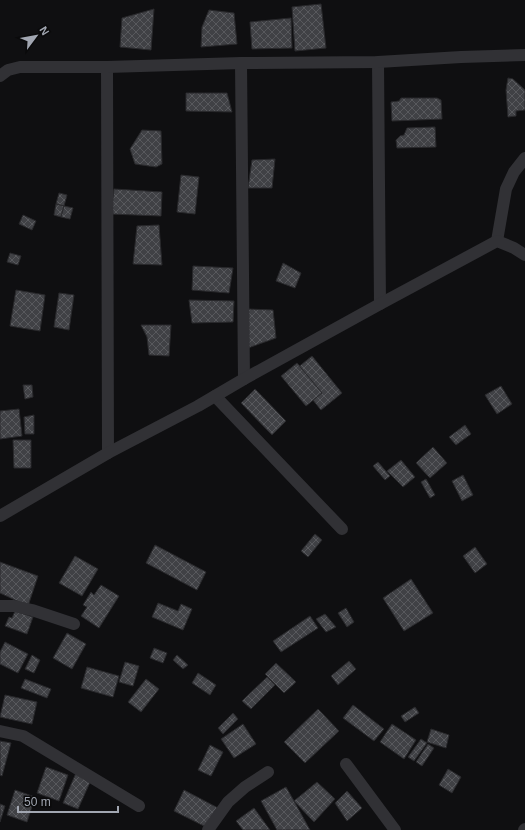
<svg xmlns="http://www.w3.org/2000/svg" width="525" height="830" viewBox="0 0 525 830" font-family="Arial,sans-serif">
<defs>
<pattern id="building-cross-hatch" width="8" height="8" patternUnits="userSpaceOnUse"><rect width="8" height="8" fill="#404145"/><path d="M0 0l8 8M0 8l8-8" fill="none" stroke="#58595d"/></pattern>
</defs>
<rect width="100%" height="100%" fill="#0f0f11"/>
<!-- building -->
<g fill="url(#building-cross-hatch)" stroke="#29292c">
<path d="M321,4l5,44 -31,3 -3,-44z"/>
<path d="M154,9l-3,41 -31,-3 2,-29z"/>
<path d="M209,10l25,3 3,31 -36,3 1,-20z"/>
<path d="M291,18l1,30 -40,1 -2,-27z"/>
<path d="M508,78l5,1 12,11v20l-9,1v5l-8,1 -2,-27z"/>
<path d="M186,93h41l5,19 -46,-1z"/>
<path d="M401,98h36l4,2 1,19 -50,2 -1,-19 8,-1z"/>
<path d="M435,127l1,20 -39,1 -1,-8 4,-4 4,-1 3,-7z"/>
<path d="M142,130l19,1 1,33 -6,3 -21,-3 -5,-15z"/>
<path d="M275,159l-3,29h-24l4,-28z"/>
<path d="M181,175l18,2 -4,37 -18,-2z"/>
<path d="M114,189l48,3 -1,24 -50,-2z"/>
<path d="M59,193l8,2 -3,11 -8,-2z"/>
<path d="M56,204l8,2 -3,11 -7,-2z"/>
<path d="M64,206l9,2 -3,11 -9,-2z"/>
<path d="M23,215l13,6 -4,9 -13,-6z"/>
<path d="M159,225l3,40 -29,-1 4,-38z"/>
<path d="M10,253l11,3 -3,9 -11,-3z"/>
<path d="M283,263l18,10 -6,15 -19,-7z"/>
<path d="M193,266l40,2 -4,25 -37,-3z"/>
<path d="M16,290l29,5 -5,36 -30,-5z"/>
<path d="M59,293l15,2 -5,35 -15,-3z"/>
<path d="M189,300l45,1 -1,21 -41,1z"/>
<path d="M248,309l25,1 3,28 -28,10z"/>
<path d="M141,325h30l-2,31 -20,-1 -2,-18z"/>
<path d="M312,356l30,37 -21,17 -30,-37z"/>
<path d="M297,363l25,30 -16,13 -25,-30z"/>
<path d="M23,385h9l1,12 -8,2z"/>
<path d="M501,386l11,18 -15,10 -12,-19z"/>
<path d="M255,389l31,32 -14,14 -31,-32z"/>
<path d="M19,409l3,27 -22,3v-28z"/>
<path d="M34,415v19h-9l-1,-17z"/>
<path d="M465,425l6,9 -15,11 -7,-8z"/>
<path d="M13,440h18v28h-17z"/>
<path d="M433,447l14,16 -17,15 -14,-15z"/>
<path d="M401,460l14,17 -12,10 -16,-16z"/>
<path d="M378,462l12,14 -5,4 -12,-14z"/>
<path d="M463,475l10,20 -11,6 -10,-20z"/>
<path d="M426,479l9,16 -5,3 -9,-16z"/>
<path d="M315,534l7,6 -14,17 -7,-6z"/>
<path d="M155,545l51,27 -9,18 -51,-27z"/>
<path d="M475,547l12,17 -12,9 -12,-17z"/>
<path d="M75,556l23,13 -16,27 -23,-13z"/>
<path d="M0,562l38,14 -10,30 -28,-13z"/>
<path d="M411,579l22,34 -29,18 -21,-33z"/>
<path d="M101,585l18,11 -20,32 -18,-12 6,-9 -4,-2 8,-13 3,3z"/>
<path d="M158,603l20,8 3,-7 11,5 -9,21 -31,-13z"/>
<path d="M346,608l8,14 -7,5 -9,-14z"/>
<path d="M15,611l18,6 -6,17 -22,-8 4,-9 3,1z"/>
<path d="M325,614l11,13 -10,5 -10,-13z"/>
<path d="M310,616l8,12 -37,24 -8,-11z"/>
<path d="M67,633l19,11 -14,25 -19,-11z"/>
<path d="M5,642l23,12 -10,19 -18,-9v-12z"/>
<path d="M154,648l13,5 -4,10 -13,-5z"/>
<path d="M32,655l8,5 -6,13 -9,-4z"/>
<path d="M177,655l11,10 -5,4 -10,-9z"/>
<path d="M349,661l7,8 -18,16 -7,-9z"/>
<path d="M125,662l14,4 -6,20 -14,-4z"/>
<path d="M276,663l20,19 -12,11 -19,-19z"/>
<path d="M87,667l32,9 -6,21 -32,-9z"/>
<path d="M198,673l18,12 -6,10 -18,-12z"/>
<path d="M267,677l8,8 -24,24 -9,-8z"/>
<path d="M25,679l26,10 -4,9 -26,-10z"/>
<path d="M146,679l13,10 -18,23 -13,-10z"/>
<path d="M5,695l32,7 -5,22 -32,-7z"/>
<path d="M353,705l31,24 -10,12 -31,-23z"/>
<path d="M415,707l4,6 -14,9 -4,-6z"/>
<path d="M318,709l21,22 -34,32 -21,-21z"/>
<path d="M233,713l5,6 -15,15 -5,-6z"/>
<path d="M243,724l13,20 -22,14 -13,-19z"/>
<path d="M392,724l24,16 -12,19 -24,-17z"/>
<path d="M431,729l18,6 -3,13 -19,-6z"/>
<path d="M421,739l6,4 -13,18 -6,-4z"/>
<path d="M0,741l11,2 -9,33 -2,-1z"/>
<path d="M428,744l6,4 -12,18 -6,-4z"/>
<path d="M210,745l13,7 -12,24 -13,-6z"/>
<path d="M46,767l22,8 -9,26 -22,-8z"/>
<path d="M448,769l13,8 -9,16 -13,-8z"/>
<path d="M76,773l15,7 -13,29 -15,-6z"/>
<path d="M317,782l18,17 -21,23 -20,-21z"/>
<path d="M286,787l8,14 16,29h-33l-16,-29z"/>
<path d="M15,790l20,7 -8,25 -20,-7z"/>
<path d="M184,790l34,18 -10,20 -34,-17z"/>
<path d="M347,791l15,17 -15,13 -12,-18z"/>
<path d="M0,804l5,2 -5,16z"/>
<path d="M254,808l16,22h-27l-7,-9z"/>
</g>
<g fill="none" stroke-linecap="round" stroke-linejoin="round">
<!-- street -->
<g stroke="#313135" stroke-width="12">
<path d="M378,62l2,242"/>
<path d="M241,63l3,316"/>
<path d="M107,67l1,386"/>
<path d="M0,76l8,-6 12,-3h87l134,-4 137,-1 83,-5 64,-2"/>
<path d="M497,241l9,-52 8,-17 11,-14"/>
<path d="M215,396l127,133"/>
<path d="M0,516l108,-63 90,-47 46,-27 136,-75 117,-63 17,7 11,7"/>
<path d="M0,606h14l18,4 42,14"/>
<path d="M0,731l23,5 116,70"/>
<path d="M346,764l49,66"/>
<path d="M208,830l20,-28 17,-15 23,-15"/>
<path d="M524,830l1,-1"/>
</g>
</g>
<!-- north arrow -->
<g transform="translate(36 36) rotate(58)" stroke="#0a0a0b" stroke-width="3" paint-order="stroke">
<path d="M0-3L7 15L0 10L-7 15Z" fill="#a1a6b1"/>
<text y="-6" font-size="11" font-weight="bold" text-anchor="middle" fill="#a1a6b1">N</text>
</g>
<!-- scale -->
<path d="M18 806v6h100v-6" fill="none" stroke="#a1a6b1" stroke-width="2"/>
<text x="24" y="806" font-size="12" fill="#a1a6b1" stroke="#0a0a0b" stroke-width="3" paint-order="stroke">50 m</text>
</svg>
